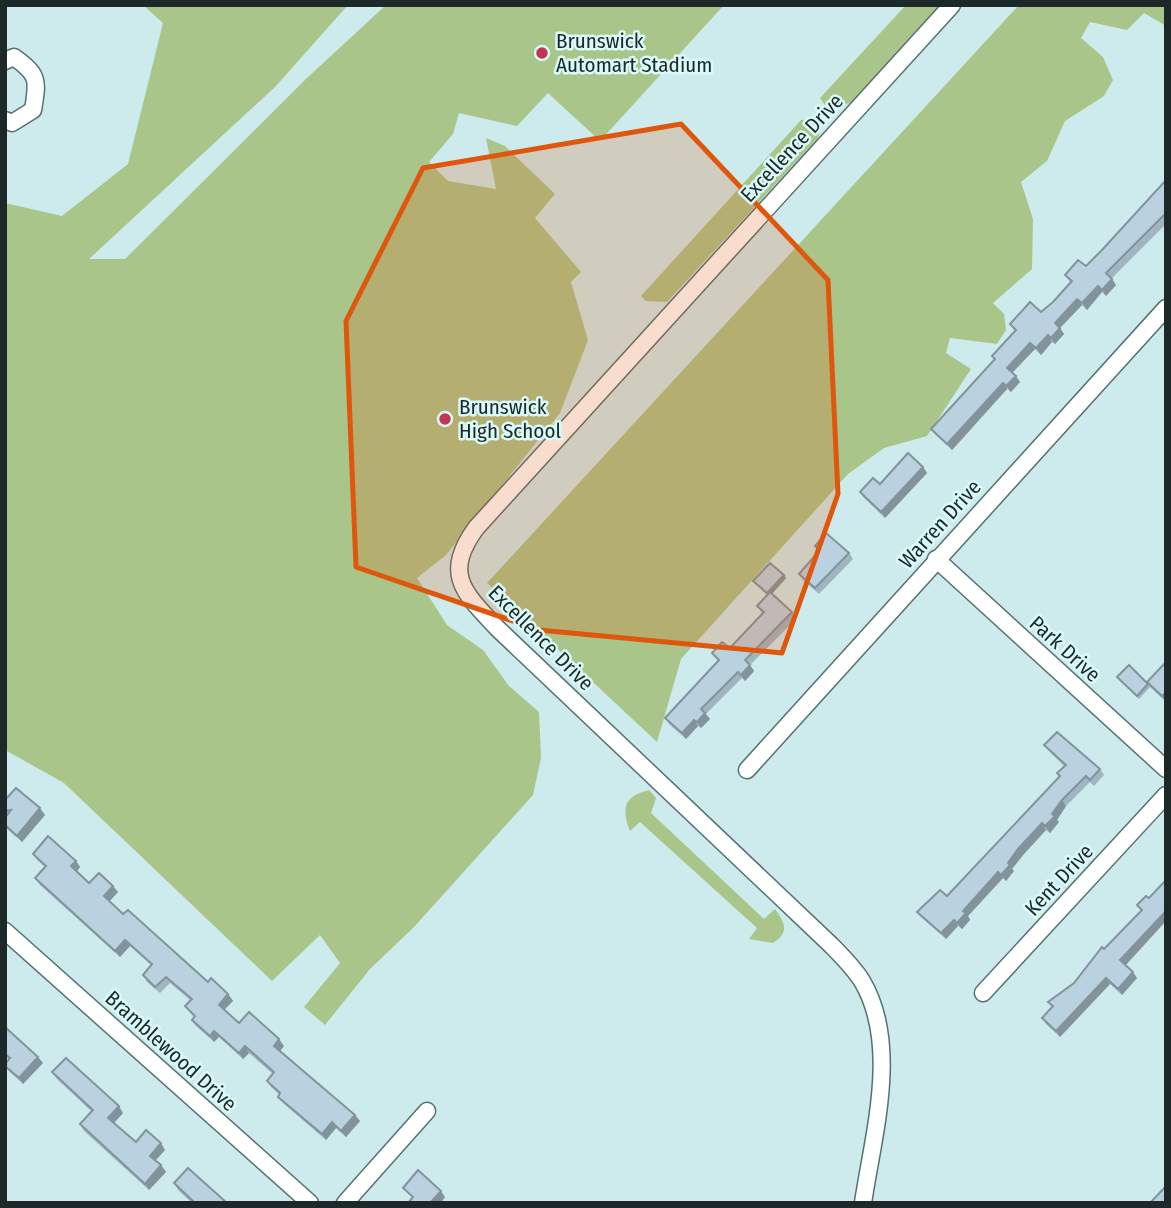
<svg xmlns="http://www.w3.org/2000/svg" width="1171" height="1208" viewBox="0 0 1171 1208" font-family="'Fira Sans Condensed',sans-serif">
<rect width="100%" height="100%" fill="#cdebec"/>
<!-- green -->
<g fill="#aac58a">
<path d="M143,5h205l-73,82 -186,172h36l182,-181 79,-73h338l-124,136 -52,-48 -31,33 -58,-13 -6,21 -24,28 19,19 48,8 -10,-51 19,8 50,48 -20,24 46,54 -10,10 17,58 -28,73 -114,142 -29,23 30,47 36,25 26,36 30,26 2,46 -8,37 -119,132 -44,42 -45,56 -21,-18 36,-44 -20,-28 -48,46 -208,-198 -59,-33v-547l57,13 66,-52 35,-141z"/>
<path d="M906,5h34l-89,98 -25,4 -6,-9z"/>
<path d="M1019,5h147v21l-22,-13 -17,17 -37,-8 -9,16 22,19 10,23 -9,16 -39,25 -18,40 -26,21 12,37 -1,50 -39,34 11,11 2,16 -9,14 -47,-6 -4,15 25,16 -44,67 -43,12 -36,26 -167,185 -24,83 -170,-159z"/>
<path d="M811,119l9,11 -2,8 -151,164 -21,-1 -5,-5 160,-176z"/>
<path d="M649,790l7,8 -5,15 113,106 11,-10c10,14 15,23 -2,34l-24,-4 8,-11 -117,-106 -10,9c-9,-23 -6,-35 19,-41z"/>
</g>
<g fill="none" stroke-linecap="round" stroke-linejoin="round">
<defs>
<g id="street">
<path d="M5,61l9,-4c25,18 24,23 19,53l-21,13 -7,-3"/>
<path d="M936,559l230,210"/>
<path d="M747,770l419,-462"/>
<path d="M5,931l305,272"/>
<path d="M983,993l183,-198"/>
<path d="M345,1203l82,-92"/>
<path d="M863,1203c10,-68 37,-158 -1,-222 -8,-13 -20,-25 -31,-36l-334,-317c-34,-36 -54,-54 -21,-100l476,-523"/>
</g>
</defs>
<!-- street casing -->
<use href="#street" stroke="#567171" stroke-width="19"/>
<!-- street -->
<use href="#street" stroke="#fff" stroke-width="16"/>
</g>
<!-- wall -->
<g fill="#a0b5c0">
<path d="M1166,180v44l-55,55 5,6 -10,11 -4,-4 -15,18 -5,-5 -22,23 4,6 -9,10 -3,-2 -11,13 -6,-6 -23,24 8,9 -9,10 -4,-3 -55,61 -16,-15 -5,-6 64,-69 -3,-4 23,-25 -5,-7 31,-12 12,-10 17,-20 -5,-7 21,-9 16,-16z"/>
<path d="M923,467l4,6 -42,45 -21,-20 -4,-6z"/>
<path d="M815,546l34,7 4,6 -34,35 -16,-14 -4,-6 20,-23z"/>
<path d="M784,575l2,3 -14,16 20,18 4,7 -46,46 4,6 -9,10 -3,-3 -36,36 4,5 -9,9 -3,-2 -12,13 -16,-14 -5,-7 53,-57 -6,-8 18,-5 32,-35 -5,-7 10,-11 -14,-14z"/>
<path d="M1166,662v40l-16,-15 -11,12 -22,-22 31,6z"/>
<path d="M1044,745l56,24 4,6 -10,11 -4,-4 -24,24 -9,14 2,2 -9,11 -4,-3 -23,25 -11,14 2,2 -8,10 -3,-3 -35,38 2,4 -8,9 -4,-3 -12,13 -24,-21 -5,-6 30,-16 112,-119 -2,-4 7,-7 -15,-15z"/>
<path d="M5,800l40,15 -23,27 -17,-15z"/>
<path d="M33,854l43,7 4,6 -3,5 12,11 29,9 -9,9 14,13 85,68 20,12 5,7 -9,9 15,13 45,23 -4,5 75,64 5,6 -14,16 -10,-9 -10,12 -43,-37 -5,-6 1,-3 -8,-7 -4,-6 6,-7 -24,-21 -6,6 -24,-22 -5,5 -18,-16 -4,-6 2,-3 -9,-11 5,-6 -20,-17 -10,10 -13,-11 -4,-7 8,-10 -21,-19 -10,11 -80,-72 -5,-7 10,-11 -8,-7z"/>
<path d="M1146,896l-20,69 11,13 -15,17 -12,-11 -50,53 -14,-13 -4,-6 10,-11 -4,-5 26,-19 67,-72 -4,-6z"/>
<path d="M5,1027l33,30 5,6 -20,21 -14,-13 -4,-5 4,-7 -4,-3z"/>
<path d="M52,1072l71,41 -9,10 22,19 29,8 -9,10 5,5 5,7 -17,18 -65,-59 -4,-7 11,-13 -34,-32z"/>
<path d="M174,1183l53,20h-35l-14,-13z"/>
</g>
<!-- shaded-wall -->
<g fill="#82939c">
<path d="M1112,279l4,6 -10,11 -4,-6z"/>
<path d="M1098,286l4,6 -15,18 -5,-7z"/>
<path d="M1077,299l5,6 -22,23 4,6 -9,10 -4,-6 4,-15z"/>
<path d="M1048,335l4,7 -11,13 -5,-7z"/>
<path d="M1030,343l5,6 -24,25 -4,-6z"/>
<path d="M1016,376l4,6 -9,10 -5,-6z"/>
<path d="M1003,383l4,6 -55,61 -5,-6z"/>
<path d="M923,467l4,6 -42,45 -4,-6z"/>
<path d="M784,575l2,3 -17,19 -2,-4z"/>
<path d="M750,665l4,6 -9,10 -4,-6z"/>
<path d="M1166,692v10l-4,-6z"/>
<path d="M705,713l5,6 -9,9 -4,-6z"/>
<path d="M694,720l4,6 -12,13 -4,-6z"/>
<path d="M1062,800l4,6 -9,14 2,2 -9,11 -5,-7z"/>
<path d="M40,808l5,7 -23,27 -5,-6z"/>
<path d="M1042,823l4,7 -23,25 -11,14 2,2 -8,10 -5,-6 7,-12 10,-14z"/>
<path d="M76,861l4,6 -5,6 -4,-7z"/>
<path d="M998,872l5,6 -35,38 2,4 -8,9 -5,-6 6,-12z"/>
<path d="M113,886l5,6 -10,11 -4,-7z"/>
<path d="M1166,911v10l-41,45 -5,-6z"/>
<path d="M954,920l4,6 -12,13 -5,-6z"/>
<path d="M125,940l5,6 -10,11 -5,-6z"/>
<path d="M1133,972l4,6 -15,17 -4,-6z"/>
<path d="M1106,978l4,6 -50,53 -4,-6z"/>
<path d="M228,994l5,7 -10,10 -4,-6z"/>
<path d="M214,1031l5,6 -5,5 -4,-6z"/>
<path d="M279,1039l5,7 -5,6 -5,-6z"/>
<path d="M245,1046l4,7 -6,6 -4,-6z"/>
<path d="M38,1057l5,6 -20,21 -4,-6z"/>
<path d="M119,1106l4,7 -10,11 -5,-6z"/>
<path d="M355,1115l5,6 -14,16 -5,-6z"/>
<path d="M332,1122l4,6 -10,12 -4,-6z"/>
<path d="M161,1143l4,7 -11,12 -4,-6z"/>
<path d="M161,1165l5,7 -17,18 -4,-6z"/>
<path d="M441,1191l4,6 -4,6h-11z"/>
</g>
<!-- building -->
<g fill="#bad2df" stroke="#82939c" stroke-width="2">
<path d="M1166,180v33l-60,60 6,6 -10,11 -4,-4 -16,17 -5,-4 -22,24 5,5 -9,10 -3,-3 -12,13 -6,-5 -23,25 9,8 -10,10 -3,-3 -56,61 -16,-15 64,-70 -3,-3 24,-26 -6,-6 20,-22 11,10 12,-10 19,-21 -7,-6 13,-15 8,6 16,-16z"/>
<path d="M908,453l15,14 -42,45 -21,-20 13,-14 7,6z"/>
<path d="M826,533l23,20 -34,35 -16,-14 21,-24 -5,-4z"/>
<path d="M770,563l14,12 -17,18 -14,-12z"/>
<path d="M770,592l22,20 -47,48 5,5 -9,10 -3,-3 -37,37 4,4 -8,9 -3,-2 -12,13 -17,-15 54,-58 -7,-7 10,-11 8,6 34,-36 -7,-6z"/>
<path d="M1166,662v30l-4,4 -15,-14z"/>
<path d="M1129,665l19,19 -11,12 -20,-19z"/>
<path d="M1057,732l43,37 -10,11 -4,-4 -24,24 -10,14 3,2 -10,10 -3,-3 -24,26 -10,14 2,2 -9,10 -3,-3 -35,39 3,2 -9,10 -3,-3 -13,13 -24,-21 23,-22 7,6 113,-120 -3,-3 9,-8 -22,-20z"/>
<path d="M16,788l24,20 -23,28 -12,-11v-7l6,-8 -6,1v-11z"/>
<path d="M48,836l28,25 -5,5 18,17 10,-10 14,13 -9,10 19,18 5,-4 80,72 3,-4 17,16 -9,11 20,18 10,-11 30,27 -5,7 81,69 -14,16 -9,-9 -10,12 -44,-37 2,-4 -13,-12 7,-9 -29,-26 -6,7 -25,-22 -4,5 -18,-16 3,-4 -10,-10 7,-7 -26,-22 -11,10 -12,-12 9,-11 -27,-24 -10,11 -80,-73 11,-12 -13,-12z"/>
<path d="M1166,880v31l-46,49 13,12 -15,17 -12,-11 -50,53 -14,-13 11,-12 -5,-4 26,-19 28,-36 2,2 38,-39 -5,-5 9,-9 3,2z"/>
<path d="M5,1027l33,30 -19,21 -14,-12v-2l5,-6 -5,-4z"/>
<path d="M66,1058l53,48 -11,12 28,24 10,-12 15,13 -11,13 11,9 -16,19 -65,-60 13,-14 -41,-38z"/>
<path d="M188,1168l39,35h-32l-21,-20z"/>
<path d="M418,1170l23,21 -11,12h-22l5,-6 -10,-9z"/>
<path d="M1166,1186v17h-16z"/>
</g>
<!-- marked area -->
<path fill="#de570d" fill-opacity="0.2" stroke="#de570d" stroke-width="5" stroke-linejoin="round" d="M681,124l147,156 10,214 -56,159 -243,-23 -183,-63 -10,-246 77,-153z"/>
<!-- markers -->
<g fill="#c33459" stroke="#daf9f9" stroke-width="2.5">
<circle cx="542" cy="53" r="7"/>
<circle cx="445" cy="419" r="7"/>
</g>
<g text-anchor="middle" stroke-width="5" stroke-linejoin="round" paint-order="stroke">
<!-- poi labels -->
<g font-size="21" fill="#1d2929" stroke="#daf9f9" text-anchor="start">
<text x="556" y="48">Brunswick<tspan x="556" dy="24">Automart Stadium</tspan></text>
<text x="459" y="414">Brunswick<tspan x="459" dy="24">High School</tspan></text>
</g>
<!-- street labels -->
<g font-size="21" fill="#1d2929" stroke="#daf9f9">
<text transform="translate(792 148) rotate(-47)" y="7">Excellence Drive</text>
<text transform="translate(940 524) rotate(-48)" y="7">Warren Drive</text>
<text transform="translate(541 638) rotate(45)" y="7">Excellence Drive</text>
<text transform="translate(1065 649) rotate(42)" y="7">Park Drive</text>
<text transform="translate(1059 880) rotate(-47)" y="7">Kent Drive</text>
<text transform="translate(171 1051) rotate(42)" y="7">Bramblewood Drive</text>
</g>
</g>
<!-- border -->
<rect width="1171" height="1208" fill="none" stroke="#1d2929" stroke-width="14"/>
</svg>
